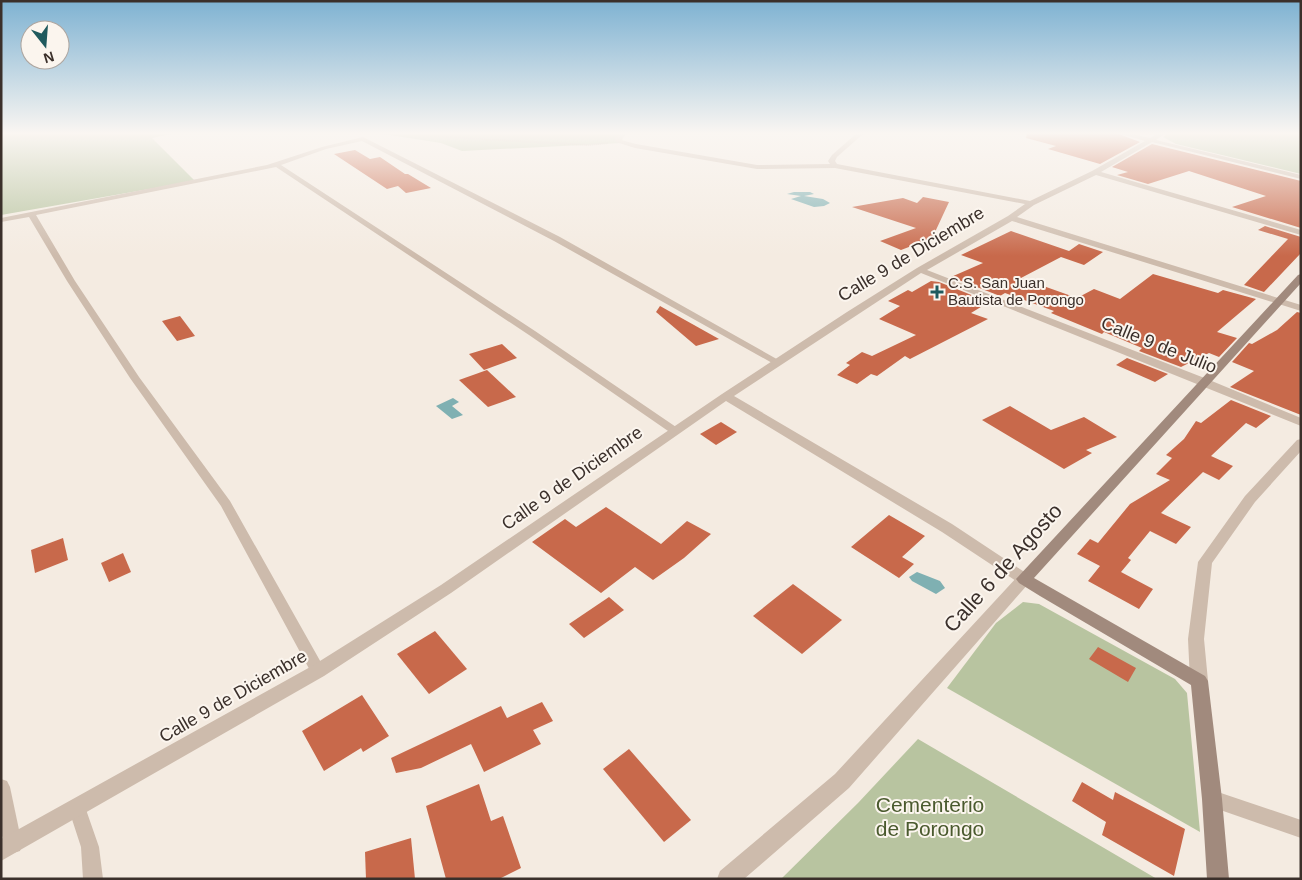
<svg xmlns="http://www.w3.org/2000/svg" width="1302" height="880" viewBox="0 0 1302 880" font-family="Helvetica,sans-serif">
<rect width="100%" height="100%" fill="#f4ebe1"/>
<!-- green -->
<g fill="#b8c4a0">
<path d="M1,133h175l-24,5 43,43 -194,34z"/>
<path d="M377,133h246l-1,10 -160,8 -21,-8z"/>
<path d="M1169,133h132v41l-125,-30 -13,-7z"/>
<path d="M1023,602l16,2 136,75 12,14 13,139 -253,-144 49,-65z"/>
<path d="M918,739l239,140h-376l77,-76z"/>
</g>
<!-- water -->
<g fill="#7fb0b2">
<path d="M794,192h16l4,2 -10,2 19,3 7,4 -6,3 -10,1 -23,-8 10,-3 -14,-2z"/>
<path d="M453,398l6,4 -7,4 11,9 -11,4 -16,-13z"/>
<path d="M917,572l23,9 5,7 -9,6 -24,-13 -3,-4z"/>
</g>
<!-- building -->
<g fill="#c8694b">
<path d="M1027,133h89l24,9 -40,22 -52,-15 8,-3 -30,-8z"/>
<path d="M1152,144l149,37v47l-69,-21 34,-11 -77,-25 -41,13 -31,-9 11,-3 -16,-5z"/>
<path d="M355,150l15,9 10,-2 25,17h3l23,14 -25,5 -8,-7 -11,3 -53,-35z"/>
<path d="M923,197l26,5 -20,43 -7,-3 -21,8 -21,-9 36,-13 -64,-21 51,-9 14,5z"/>
<path d="M1265,226l36,11v16l-37,39 -20,-7 44,-46 -30,-9z"/>
<path d="M1011,231l58,20 10,-7 24,8 -19,13 -23,-8 -40,21 56,20 17,-9 26,10 33,-25 65,19 5,-3 33,9 -39,33 20,6 -18,19 -10,-4 -28,14 -42,-16 3,-3 -38,-16 -2,2 -51,-21 3,-2 -49,-18 -5,3 -49,-19 32,-14 -22,-8z"/>
<path d="M931,281l8,1 50,20 -18,11 17,6 -78,40 -5,-3 -28,20 -6,-2 -14,10 -20,-9 13,-10 -4,-2 16,-11 10,4 44,-21 -37,-16 21,-13 -12,-5 20,-11 4,2z"/>
<path d="M660,306l59,33 -23,7 -40,-34z"/>
<path d="M1297,312l4,1v102l-71,-28 24,-16 -22,-9 17,-19 3,1 25,-14z"/>
<path d="M180,316l15,20 -18,5 -15,-20z"/>
<path d="M502,344l15,14 -33,12 -15,-16z"/>
<path d="M1127,358l41,16 -13,8 -39,-17z"/>
<path d="M487,370l29,27 -28,10 -29,-27z"/>
<path d="M1231,400l40,16 -15,12 -10,-5 -35,33 22,10 -14,14 -16,-8 -42,41 30,14 -15,17 -26,-13 -22,27 3,2 -10,12 32,17 -14,20 -51,-28 12,-15 -23,-12 13,-15 8,4 32,-39 40,-24 -14,-6 16,-16 -6,-3 18,-16 12,-18 5,2z"/>
<path d="M1010,406l41,24 33,-13 33,20 -31,13 6,3 -28,16 -82,-49z"/>
<path d="M721,422l16,10 -21,13 -16,-11z"/>
<path d="M606,507l55,37 26,-23 24,13 -27,24 -31,22 -18,-13 -34,26 -69,-51 33,-23 11,8z"/>
<path d="M889,515l36,21 -23,21 12,7 -15,14 -48,-31z"/>
<path d="M63,538l5,22 -33,13 -4,-23z"/>
<path d="M123,553l8,19 -22,10 -8,-19z"/>
<path d="M793,584l49,36 -40,34 -49,-38z"/>
<path d="M609,597l15,13 -40,28 -15,-14z"/>
<path d="M435,631l32,38 -38,25 -32,-40z"/>
<path d="M1098,647l38,21 -8,14 -39,-23z"/>
<path d="M362,695l27,41 -26,16 -2,-4 -37,23 -22,-40z"/>
<path d="M542,702l11,19 -20,9 8,14 -57,28 -13,-28 -50,24 -25,5 -5,-15 110,-52 6,12z"/>
<path d="M629,749l62,71 -27,22 -61,-73z"/>
<path d="M1082,782l31,18 2,-8 70,37 -11,47 -72,-41 4,-13 -34,-21z"/>
<path d="M479,784l12,37 12,-5 18,52 -22,11h-53l-20,-73z"/>
<path d="M411,838l4,41h-49l-1,-27z"/>
</g>
<g fill="none" stroke-linecap="round" stroke-linejoin="round">
<!-- path -->
<g stroke="#b9a596" stroke-width="2" stroke-dasharray="1 1" stroke-linecap="butt">
<path d="M380,133l207,12 21,-2"/>
<path d="M590,133l19,3"/>
</g>
<!-- service -->
<g fill="#cdbbac" fill-rule="evenodd">
<path d="M363,137l197,100 222,125 -2,2h-6l-220,-123 -192,-100 -36,8 -45,16 254,166 144,98 2,2 -2,2h-8l-142,-98 -253,-168 -240,48 39,66 64,96 91,124 93,165 3,5 -3,5 -5,2 -5,-2 -92,-170 -91,-128 -63,-97 -38,-64 -28,5v-4l266,-53 55,-18z"/>
<path d="M1,779l6,2 3,6 12,57 -2,7 -7,2 -7,-2 -5,-19z"/>
<path d="M1212,790l89,30v18l-95,-33 -3,-6 3,-6z"/>
<path d="M77,798l6,3 16,46 4,32h-20l-2,-32 -13,-40 3,-6z"/>
</g>
<!-- minor -->
<g fill="#cdbbac" fill-rule="evenodd">
<path d="M620,133h7l-6,7 15,4 121,21 73,-1 -2,-3 4,-6 25,-22h7l-27,24 -2,4 2,3 193,37 62,-30 53,-30 -27,-8h10l22,5 9,-5h7l-10,7 145,35v4l-149,-37 -51,30 200,58v5l-205,-60 -62,30 -17,12 284,88v6l-289,-90 -85,49 280,109 94,39v8l-380,-153 -187,123 218,128 77,51 3,4 -3,4 -5,2 -5,-2 -77,-51 -216,-131 -275,192 -127,83 -323,185v-22l311,-173 129,-81 281,-191 125,-82 70,-44 91,-52 17,-12 -190,-36 -78,1 -122,-21 -19,-6 -1,-4z"/>
<path d="M1301,439v12l-46,51 -43,61 -8,76 4,42 -3,5 -6,2 -6,-2 -3,-5 -2,-42 10,-77 47,-66 52,-56z"/>
</g>
<!-- tertiary -->
<path fill="#cdbbac" fill-rule="evenodd" d="M1024,573l5,2 3,4 -3,4 -180,205 -105,91h-27l3,-8 115,-97 184,-199z"/>
<!-- secondary -->
<path fill="#a18a7d" fill-rule="evenodd" d="M1301,274v9l-267,295 171,98 3,5 14,118 7,80h-22l-5,-80 -11,-114 -151,-89 -21,-13 -3,-4 282,-304z"/>
</g>
<!-- sky -->
<linearGradient id="sky" x2="0" y2="1"><stop stop-color="#7eb2d2"/><stop offset="0.52" stop-color="#faf6f2"/><stop offset="1" stop-color="#faf6f2" stop-opacity="0"/></linearGradient>
<rect width="1302" height="256" fill="url(#sky)"/>
<!-- markers -->
<path fill="#1f5a5e" stroke="#fbf5ee" stroke-width="2" d="M934.5 284.5h5v5h5v5h-5v5h-5v-5h-5v-5h5z"/>
<g text-anchor="middle" stroke-width="4" stroke-linejoin="round" paint-order="stroke">
<!-- far-poi labels -->
<g font-size="15" fill="#3b302b" stroke="#fbf5ee" text-anchor="start">
<text x="948" y="288">C.S. San Juan<tspan x="948" dy="17">Bautista de Porongo</tspan></text>
</g>
<!-- street labels -->
<g font-size="18" fill="#3b302b" stroke="#fbf5ee">
<text transform="translate(911 254) rotate(-31)" y="6">Calle 9 de Diciembre</text>
<text transform="translate(1159 345) rotate(22)" y="6">Calle 9 de Julio</text>
<text transform="translate(572 478) rotate(-35)" y="6">Calle 9 de Diciembre</text>
<text transform="translate(233 696) rotate(-30)" y="6">Calle 9 de Diciembre</text>
</g>
<!-- near-street labels -->
<g font-size="21" fill="#3b302b" stroke="#fbf5ee">
<text transform="translate(1003 568) rotate(-48)" y="7">Calle 6 de Agosto</text>
</g>
<!-- near-park labels -->
<g font-size="21" fill="#4a5a2e" stroke="#fbf5ee">
<text x="930" y="812">Cementerio<tspan x="930" dy="24">de Porongo</tspan></text>
</g>
</g>
<!-- border -->
<rect width="1302" height="880" fill="none" stroke="#3b302b" stroke-width="5"/>
<!-- north arrow -->
<g transform="translate(45 45) rotate(163)"><circle r="24" fill="#fbf5ee" stroke="#aea6a0"/>
<path d="M0-4L9 19L0 12L-9 19Z" fill="#1f5a5e"/>
<text y="-8" font-size="14" font-weight="bold" text-anchor="middle" fill="#3b302b">N</text>
</g>
</svg>
